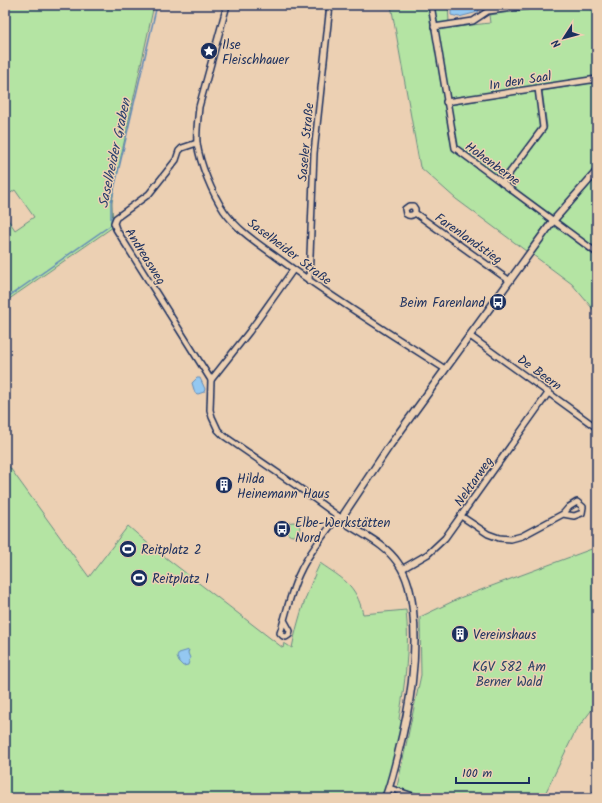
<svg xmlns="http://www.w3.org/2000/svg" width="602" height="803" viewBox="0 0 602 803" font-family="Kalam,sans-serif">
<rect width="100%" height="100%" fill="#ecd0b3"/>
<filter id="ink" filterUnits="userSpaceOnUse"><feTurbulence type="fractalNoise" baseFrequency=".025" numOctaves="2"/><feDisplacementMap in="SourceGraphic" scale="8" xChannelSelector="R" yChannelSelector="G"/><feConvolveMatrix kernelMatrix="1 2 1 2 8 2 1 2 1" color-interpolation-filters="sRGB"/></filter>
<g filter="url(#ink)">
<!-- green -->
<g fill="#b4e4a3" stroke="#688a80">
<path d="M5,5h149l-39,179 -3,19 1,24 -108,75v-87l10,15 19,-13 -19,-27 -10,7z"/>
<path d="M391,5h37l24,144 96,72 -22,30 -70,-52 -36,-32z"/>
<path d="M434,5h14l1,17 -12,2z"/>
<path d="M563,5h34v71l-149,23 -11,-70 53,-6 -1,-8z"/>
<path d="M597,82v83l-43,50h-2l-44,-31 -1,-2 38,-51 2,-4 -5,-36z"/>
<path d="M535,91l1,2 5,31 -1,6 -37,49h-3l-44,-34 -7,-40z"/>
<path d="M597,177v73l-37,-28 -1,-2z"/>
<path d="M553,227h4l40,31v56l-25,-30 -39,-29z"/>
<path d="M5,461l84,116 39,-51 24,21 131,101 1,-5 8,5c6,-30 15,-57 28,-85 23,16 36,21 43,51l43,-4c4,37 -1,73 -7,109l3,3 -12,53 -8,23h-377z"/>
<circle cx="293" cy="529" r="7"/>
<path d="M597,547v156l-22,29 -32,66h-115l-31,-11 24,-112 -1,-58 42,-20z"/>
</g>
<!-- water -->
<g fill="#94c8f1" stroke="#648bb6">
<path d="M455,5h25l1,1 -3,6 -19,5 -8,-2v-7z"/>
<path d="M197,378h3l5,11 -1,3 -6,2 -3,-1 -3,-10z"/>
<path d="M189,650l-1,3 2,5 -2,7 -5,1 -4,-4 -2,-5 2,-4z"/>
</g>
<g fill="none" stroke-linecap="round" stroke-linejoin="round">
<!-- stream -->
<path stroke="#648bb6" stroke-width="1.5" d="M5,299l106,-74v-23l46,-197"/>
<defs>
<g id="minor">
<path d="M227,5l-28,102c-1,12 -3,24 -2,36 3,21 15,50 27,68 14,20 35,33 54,47 54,40 111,75 167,111"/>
<path d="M431,5l24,143 142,105"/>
<path d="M434,27l39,-6 15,-10 48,-6"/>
<path d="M446,102l151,-23"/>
<path d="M197,143l-15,5 -3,3 -3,9 -27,34 -33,24 -2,5 2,6 95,151"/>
<path d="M502,183l41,-55 -5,-40"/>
<path d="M415,213c-3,3 -6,3 -9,1l-1,-5 4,-3h4l2,3v4l95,68"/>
<path d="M293,270l-44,62 -38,48 -1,30 2,7 6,13 6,6 77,53 37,27 5,2"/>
<path d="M309,281l5,-128 16,-148"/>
<path d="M470,336l127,92"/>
<path d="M461,516l27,18 11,4 12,1 11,-3 41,-22 6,-7 8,-5 6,5 -1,6 -8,3 -11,-2"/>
<path d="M402,569l26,-15 17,-16 104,-146"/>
<path d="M284,620l6,11 -1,4 -3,2 -3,-1 -3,-3 1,-3c6,-19 10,-40 19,-58 9,-20 25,-38 38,-56"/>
<path d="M389,788l30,10"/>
<path d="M595,798l2,-6"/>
</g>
<path id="tertiary" d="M385,798c6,-14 9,-29 13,-44 12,-48 20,-95 15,-144 -2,-16 -5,-33 -15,-47 -13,-19 -33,-27 -52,-40l-3,-3 1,-6 44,-66 165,-227 44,-50"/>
</defs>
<!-- minor casing -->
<use href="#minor" stroke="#1b2f5e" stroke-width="8"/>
<!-- tertiary casing -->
<use href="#tertiary" stroke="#1b2f5e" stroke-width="9"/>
<!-- minor -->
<use href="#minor" stroke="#ecd0b3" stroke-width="5"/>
<!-- tertiary -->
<use href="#tertiary" stroke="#ecd0b3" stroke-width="6"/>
</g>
</g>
<!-- icons -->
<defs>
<symbol id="sight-disc" viewBox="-11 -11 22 22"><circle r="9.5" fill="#1b2f5e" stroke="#ecd0b3"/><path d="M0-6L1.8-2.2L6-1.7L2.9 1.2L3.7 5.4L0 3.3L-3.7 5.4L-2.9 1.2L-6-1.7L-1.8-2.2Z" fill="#fff"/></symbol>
<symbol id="bus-disc" viewBox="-11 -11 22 22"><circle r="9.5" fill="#1b2f5e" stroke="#ecd0b3"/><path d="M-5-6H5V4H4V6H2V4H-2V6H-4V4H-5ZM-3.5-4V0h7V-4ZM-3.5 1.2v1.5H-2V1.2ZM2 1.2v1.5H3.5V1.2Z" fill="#fff"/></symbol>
<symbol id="building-disc" viewBox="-11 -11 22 22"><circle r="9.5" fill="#1b2f5e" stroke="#ecd0b3"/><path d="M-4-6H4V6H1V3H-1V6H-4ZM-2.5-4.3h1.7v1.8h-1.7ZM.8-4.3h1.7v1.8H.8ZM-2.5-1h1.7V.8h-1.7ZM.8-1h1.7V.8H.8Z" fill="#fff"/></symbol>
<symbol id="stadium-disc" viewBox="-11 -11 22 22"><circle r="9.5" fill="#1b2f5e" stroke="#ecd0b3"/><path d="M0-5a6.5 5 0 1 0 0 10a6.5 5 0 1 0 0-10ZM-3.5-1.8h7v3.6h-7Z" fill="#fff"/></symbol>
</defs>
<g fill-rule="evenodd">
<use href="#sight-disc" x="199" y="41" width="20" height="20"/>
<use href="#bus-disc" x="488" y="292" width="20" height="20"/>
<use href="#building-disc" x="214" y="475" width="20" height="20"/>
<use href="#bus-disc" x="272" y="519" width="20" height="20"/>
<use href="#stadium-disc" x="118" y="539" width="20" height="20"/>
<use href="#stadium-disc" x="129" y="568" width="20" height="20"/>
<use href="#building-disc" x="450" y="624" width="20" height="20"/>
</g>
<g text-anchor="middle" stroke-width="3" stroke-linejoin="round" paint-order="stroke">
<!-- poi labels -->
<g font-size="13" fill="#1b2f5e" stroke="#ecd0b3" text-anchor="start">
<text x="222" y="49">Ilse<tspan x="222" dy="15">Fleischhauer</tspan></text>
<text x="485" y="307" text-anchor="end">Beim Farenland</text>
<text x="237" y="483">Hilda<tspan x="237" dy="15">Heinemann Haus</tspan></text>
<text x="295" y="527">Elbe-Werkstätten<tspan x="295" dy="15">Nord</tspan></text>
<text x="141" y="554">Reitplatz 2</text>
<text x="152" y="583">Reitplatz 1</text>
<text x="473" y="639">Vereinshaus</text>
</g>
<!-- street labels -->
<g font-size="13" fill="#1b2f5e" stroke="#ecd0b3">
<text transform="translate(520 80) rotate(-9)" y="5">In den Saal</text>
<text transform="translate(305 142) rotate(-85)" y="5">Saseler Straße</text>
<text transform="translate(493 163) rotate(36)" y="5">Hohenberne</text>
<text transform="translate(469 238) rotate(35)" y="5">Farenlandstieg</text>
<text transform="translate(290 251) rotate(37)" y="5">Saselheider Straße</text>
<text transform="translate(146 256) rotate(58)" y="5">Andreasweg</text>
<text transform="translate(540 372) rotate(36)" y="5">De Beern</text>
<text transform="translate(473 481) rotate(-55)" y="5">Nektarweg</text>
</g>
<!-- park labels -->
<g font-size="13" fill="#2a4165" stroke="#ecd0b3">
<text x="509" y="671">KGV 582 Am<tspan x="509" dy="15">Berner Wald</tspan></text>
</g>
<!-- water labels -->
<g font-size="14" font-style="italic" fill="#273e6d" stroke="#ecd0b3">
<text transform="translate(114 153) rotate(-78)" y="5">Saselheider Graben</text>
</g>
</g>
<!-- margin -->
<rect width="602" height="803" fill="none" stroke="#ecd0b3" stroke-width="20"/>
<rect x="10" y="10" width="582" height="783" fill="none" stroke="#1b2f5e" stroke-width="1.5" filter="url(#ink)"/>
<!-- north arrow -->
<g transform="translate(564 38) rotate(234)" stroke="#ecd0b3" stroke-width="3" paint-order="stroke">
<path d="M0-3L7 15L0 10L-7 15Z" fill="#1b2f5e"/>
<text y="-6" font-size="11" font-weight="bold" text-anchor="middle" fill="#1b2f5e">N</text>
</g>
<!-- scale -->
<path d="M456 777v6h73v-6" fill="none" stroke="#1b2f5e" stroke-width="2"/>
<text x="462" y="777" font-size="12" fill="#1b2f5e" stroke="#ecd0b3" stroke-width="3" paint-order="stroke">100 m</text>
</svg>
